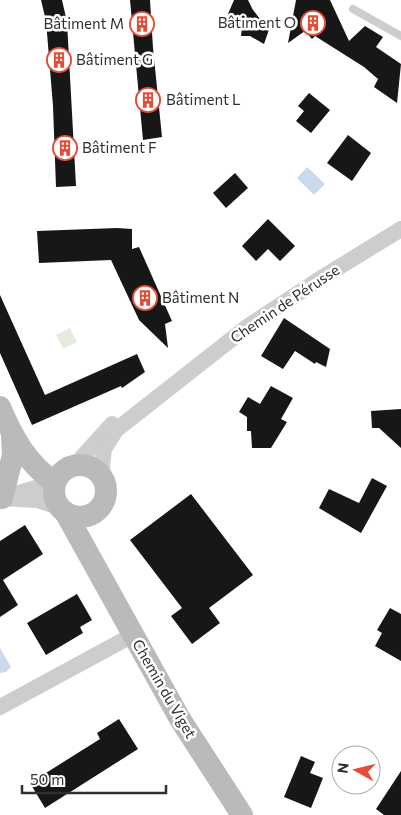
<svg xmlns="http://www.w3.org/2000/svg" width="401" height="815" viewBox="0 0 401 815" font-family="Commissioner,sans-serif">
<rect width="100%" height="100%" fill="#fff"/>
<!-- green -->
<path fill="#e3eddf" d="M70,328l7,14 -14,7 -7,-14z"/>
<!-- water -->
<g fill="#cbd9ec">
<path d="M307,167l18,17 -11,11 -17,-17z"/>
<path d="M0,648l11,19 -5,5 -6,1z"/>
</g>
<!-- building -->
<g fill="#171717">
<path d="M41,0h21l5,22 9,164 -20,1 -3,-81 -7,-85z"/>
<path d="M130,0h20l3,48 9,89 -19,3z"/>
<path d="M234,0h14l5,10 7,9 11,5 -7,20 -14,-8h-9l1,-8 -9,-2 2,-9 -7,-3z"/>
<path d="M296,0h34l19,41 16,-15 18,11 -7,10 25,17 -4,39 -23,-16 4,-8 -14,-12 -49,-31 -3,3 -7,-8 -17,12z"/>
<path d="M309,93l21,17 -19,23 -15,-12 8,-10 -6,-5z"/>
<path d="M348,135l23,18 -19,28 -25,-18z"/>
<path d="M235,173l13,15 -22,20 -13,-15z"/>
<path d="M268,219l27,27 -15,15 -12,-12 -12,12 -14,-15z"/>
<path d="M117,228l15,1v20l7,-2 33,74 -7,3 3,24 -29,-28 -28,-60 -72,3 -2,-32z"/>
<path d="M0,295l45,100 92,-41 8,18 -23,16 -1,-2 -89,39 -32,-72z"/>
<path d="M284,318l46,31 -4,18 -10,-5 -1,2 -20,-13 -12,18 -22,-13z"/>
<path d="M271,386l22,12 -12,21 6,3 -16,26h-19l-1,-17h-4v-14l-8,-5 9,-15 12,7z"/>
<path d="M401,409v39l-22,-20h-7l-1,-17z"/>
<path d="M372,478l15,8 -26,47 -42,-25 10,-19 30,14z"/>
<path d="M191,494l62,81 -44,33 11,15 -28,21 -21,-28 11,-8 -52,-68z"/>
<path d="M25,525l18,29 -40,26 15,25 -18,12v-76z"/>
<path d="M77,594l15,26 -12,7 3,6 -37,22 -19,-32z"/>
<path d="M390,608l11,6v47l-26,-15 7,-13 -5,-3z"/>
<path d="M119,719l19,30 -93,59 -15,-25 70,-44 -3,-6z"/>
<path d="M301,756l14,6 -5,11 13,5 -12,30 -27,-11z"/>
<path d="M401,771v44h-17l-8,-6z"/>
</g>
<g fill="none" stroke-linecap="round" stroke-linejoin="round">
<!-- lane -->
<path stroke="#cdcdcd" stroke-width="8" d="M353,9l48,27"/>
<!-- street -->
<g stroke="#cdcdcd" stroke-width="16">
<path d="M74,466l38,-42"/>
<path d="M101,475l3,-26 12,-19 131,-103 76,-50 78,-48"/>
<path d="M54,487h-15l-37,11 35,2 22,7"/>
<path d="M0,707l133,-72"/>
</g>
<!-- secondary -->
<g stroke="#bababa" stroke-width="22">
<path d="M0,407c13,31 27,56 55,76"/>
<circle cx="80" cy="491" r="26"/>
<path d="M2,498l11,-43 -1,-19"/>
<path d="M65,512l115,207 62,96"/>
</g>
</g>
<!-- icons -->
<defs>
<symbol id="building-ring" viewBox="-11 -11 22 22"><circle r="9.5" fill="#fff" stroke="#e34d37" stroke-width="1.5"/><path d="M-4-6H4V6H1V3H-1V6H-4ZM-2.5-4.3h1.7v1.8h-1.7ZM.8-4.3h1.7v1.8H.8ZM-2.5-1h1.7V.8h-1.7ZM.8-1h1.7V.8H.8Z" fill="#e34d37"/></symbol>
</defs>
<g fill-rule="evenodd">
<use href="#building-ring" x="299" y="9" width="28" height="28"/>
<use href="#building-ring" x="128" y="10" width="28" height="28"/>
<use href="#building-ring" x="45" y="46" width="28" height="28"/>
<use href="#building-ring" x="134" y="86" width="28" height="28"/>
<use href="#building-ring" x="51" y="134" width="28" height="28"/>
<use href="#building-ring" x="131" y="284" width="28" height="28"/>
</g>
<g text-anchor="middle" stroke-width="5" stroke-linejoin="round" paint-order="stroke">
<!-- poi labels -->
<g font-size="15" fill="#303030" stroke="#fff" text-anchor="start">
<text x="296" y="28" text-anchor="end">Bâtiment O</text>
<text x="124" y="29" text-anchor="end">Bâtiment M</text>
<text x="76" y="65">Bâtiment G</text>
<text x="166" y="105">Bâtiment L</text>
<text x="82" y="153">Bâtiment F</text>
<text x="162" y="303">Bâtiment N</text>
</g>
<!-- street labels -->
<g font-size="15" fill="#303030" stroke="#fff">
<text transform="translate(285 304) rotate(-34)" y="5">Chemin de Pérusse</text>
<text transform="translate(164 689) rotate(60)" y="5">Chemin du Viget</text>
</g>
</g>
<!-- north arrow -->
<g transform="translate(356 770) rotate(278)"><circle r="24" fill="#ffffff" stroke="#acacac"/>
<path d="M0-4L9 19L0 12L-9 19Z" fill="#e34d37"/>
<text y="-8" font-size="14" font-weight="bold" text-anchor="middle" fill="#303030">N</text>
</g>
<!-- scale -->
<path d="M22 785v8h144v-8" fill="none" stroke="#303030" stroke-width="2.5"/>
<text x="30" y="785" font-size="15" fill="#303030" stroke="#ffffff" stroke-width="4" paint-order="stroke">50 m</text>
</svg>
